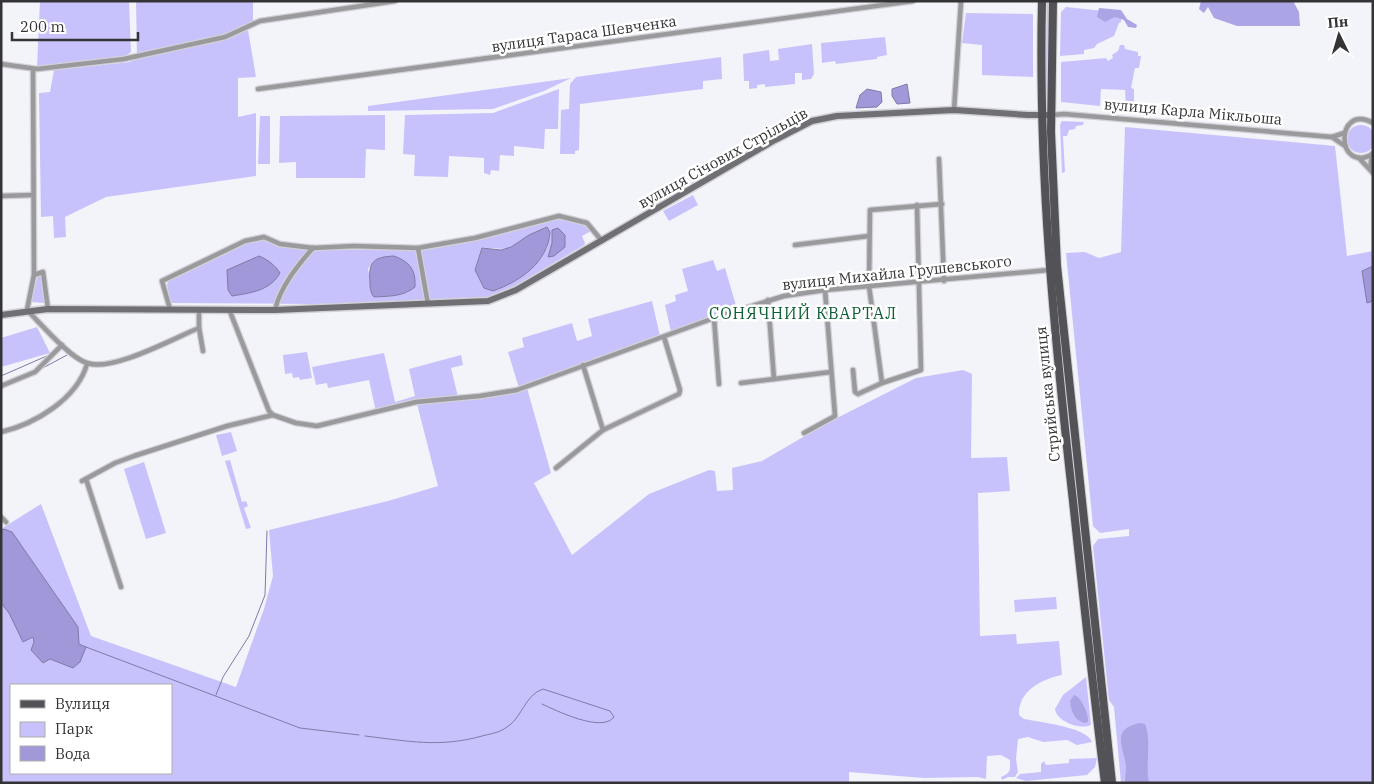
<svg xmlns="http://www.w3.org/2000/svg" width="1374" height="784" viewBox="0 0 1374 784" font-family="'IBM Plex Serif',serif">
<rect width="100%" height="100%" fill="#f3f3fa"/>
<!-- green -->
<g fill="#c8c2fc" fill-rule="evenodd">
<path d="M40,1h89l2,51 -7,5 -87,10z"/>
<path d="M136,1h117v21l-27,12 1,5 21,-9 8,47 -18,1v39l18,-4v63l-150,21 -41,20 1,20 -12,1 -1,-22 -12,1 -2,-124 11,-1 4,-22 76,-8 7,-4z"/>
<path d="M1047,1h2l-1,105h-3z"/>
<path d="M1066,7l56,6 -1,9 -2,1 -5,13 -17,8 -3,4 -10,2v4l-24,2 1,-44z"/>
<path d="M966,13l67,1v63l-51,-2v-30l-20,-2z"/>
<path d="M885,37l2,18 -10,2v2l-41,5 -1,-3 -13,2 -1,-20z"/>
<path d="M812,44l2,30 -3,5 -9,1v-7h-7v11l-30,3v-3l-8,1v3l-8,1v-8h-5l-1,-27 26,-4 1,11 9,-1 -1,-11z"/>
<path d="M1120,45h4l1,4 13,3v4h3l-2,12h-4l-4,20 3,1v19h-8l-1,-18 -24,-1 -1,17 -39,-4v-40l45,-4 2,3 5,-3 -1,-3 6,-4z"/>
<path d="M721,57l1,22 -19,2v8l-123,15 -1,46 -4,1v3h-15l1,-44 8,-1 1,-25 6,-7z"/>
<path d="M571,78l-27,13 -51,18 -125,2v-5z"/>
<path d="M559,89l-1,40h-13l-1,20 -30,-3v10l-14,-1 -1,16 -8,-1 -1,5 -6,-2v-15l-35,-2 -1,21 -34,-1 1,-21 -12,-1 2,-39 88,-2z"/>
<path d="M385,115v35l-19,-1 -1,29h-69v-16l-17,1 1,-47z"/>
<path d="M260,116h10v48h-12z"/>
<path d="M1062,121l22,1 -1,3 -7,1 -1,3 -6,1 -2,6h-4l2,36 -3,1 -2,-48z"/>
<circle cx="1361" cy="139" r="14"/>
<path d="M1125,127l210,19 12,110 26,-5v532h-252l-7,-76 -5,-7 -16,-154 5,-7 31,-3v-7l-29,4 -7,-7 -27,-273 19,-1 14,6 22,-6z"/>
<path d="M1045,133h3l7,136 27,263 -2,2 -29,-265z"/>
<path d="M693,195l5,10 -29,16 -6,-10z"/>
<path d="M551,219c15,-1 29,1 40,12l-9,5 3,7 -1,2 -86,51 -22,4 -162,4 -143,-1 -4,-18 2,-5 80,-38 15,-3 52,11 106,-1 54,-9zM547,228l3,4 -3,16 -6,11 -57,29 -9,-18 7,-22c9,-1 17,2 27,0 12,-3 23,-15 38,-20zM381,257l28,35 -16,4 -19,1 -6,-28 5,-8z"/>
<path d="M713,260l4,11 8,-3 12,41 -66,23 -6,-27 11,-4 -1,-6 13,-4 -6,-22z"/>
<path d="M38,275l4,1 3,27 -14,-1z"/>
<path d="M652,301l8,35 -141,52 -11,-36 16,-5 -2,-9 50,-15 5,18 15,-5 -4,-17z"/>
<path d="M37,327l13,26 -49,14v-29z"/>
<path d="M307,352l5,26 -12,2 -1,-3 -6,1 -1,-5 -7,1 -2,-19z"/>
<path d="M384,353l11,49 20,-6 -6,-27 52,-14 2,10 -12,3 7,29 -41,3 -41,12 -7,-32 -41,8 -1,-5 -11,2 -4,-18z"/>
<path d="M963,370l9,4 -1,84 36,-1 3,34 -32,2 2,143 36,-2 1,10 42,-3 3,34c-20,4 -44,16 -43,40l5,4c15,3 63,8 68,23l-15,3 -10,-5 -24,2 -15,-5 -10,2 -2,20 2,13 -3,5h-7l-6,3 -1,-3c10,-4 9,-7 9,-17l-9,-5 -14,1 -1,23 -8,-2 -54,1 -75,-6v11h-848v-254l40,-25 50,132 145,51 28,-78 9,-33 -4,-46 119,-29 50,-15 -21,-82c36,-3 75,-3 110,-16l24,85 -17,10 38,72 77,-61 60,-24 6,1 2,20 16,-1 -1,-22 30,-7 65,-38 89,-45zM11,685h160v88h-160z"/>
<path d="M231,432l6,19 -15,5 -6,-21z"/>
<path d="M230,460l12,42 4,-1 2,5 -4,2 7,20 -5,1 -21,-68z"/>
<path d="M144,462l22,71 -20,6 -22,-70z"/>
<path d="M1056,597l1,12 -42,3 -1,-12z"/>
<path d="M1086,677l5,48c-11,5 -34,-3 -36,-16l8,-14z"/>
<path d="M1097,758l-2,9 -8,8 -61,6 -10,-3 4,-4 21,-2v-8l3,-3 2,4 23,-2v-4z"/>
</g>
<!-- forest -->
<g fill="#aca5e5">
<path d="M1201,1h92l6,11 1,14h-63l-23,-8 -6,-11 -4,6 -5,-4z"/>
<path d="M1099,8l22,2 6,9 10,6 -1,3 -8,-1 -4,-7 -9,-3 -10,5 -8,-5z"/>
<path d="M1074,695c7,1 15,20 14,27l-4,1c-10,-3 -13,-12 -14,-22z"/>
<path d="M1139,723l6,1c7,17 0,39 4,59h-24c0,-6 1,-11 1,-17 -2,-19 -16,-36 13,-43z"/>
</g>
<!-- water -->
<g fill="#a098d8" stroke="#807aa8">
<path d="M907,84l3,19 -13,1 -5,-8v-7z"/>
<path d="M867,89l14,3 1,10 -5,5 -21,1 4,-13z"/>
<path d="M547,227l3,5c-2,30 -29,49 -57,59l-9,-3 -9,-18 7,-22 19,2 10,-3 18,-12z"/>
<path d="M558,228l7,7v12l-11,9 -6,1 4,-14v-13z"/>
<path d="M259,256c8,3 17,10 21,17 -10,18 -30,20 -48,23l-4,-6 -1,-20z"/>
<path d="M394,256c16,6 22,14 21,31 -12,10 -26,9 -41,10 -4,-5 -4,-10 -4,-15 -2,-21 4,-25 24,-26z"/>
<path d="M1373,266v35l-6,2 -5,-32z"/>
<path d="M4,529l8,3 66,95 1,17 7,3 -6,15 -7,6 -23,-9 -7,4 -12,-13 3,-8 -1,-5 -10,5 -14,-29 -8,-10v-72z"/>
</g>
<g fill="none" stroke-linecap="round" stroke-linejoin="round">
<!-- stream -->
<g stroke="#807aa8" stroke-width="1">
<path d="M41,369l26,-14"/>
<path d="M1,376l48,-21"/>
<path d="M1,389l5,-3"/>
<path d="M86,647l214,81 59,7"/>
<path d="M216,695l7,-18 26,-41 16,-41 2,-64"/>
<path d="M365,736c43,5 74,12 117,0 7,-2 16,-3 22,-7 18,-9 20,-34 39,-40l67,22 4,6c-12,16 -57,-6 -72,-13"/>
</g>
<defs>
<g id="street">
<path d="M1,64l36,5 87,-10 101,-22 35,-16 135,-20"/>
<path d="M33,69l1,206"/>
<path d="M258,89l655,-88"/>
<path d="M954,110l7,-109"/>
<path d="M1052,115l12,-1 268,23 12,-4"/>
<path d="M1373,123c-38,-21 -38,52 0,31"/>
<path d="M1332,137l13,9"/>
<path d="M1359,158l14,15"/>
<path d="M939,159l5,122"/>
<path d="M1370,169l2,-15"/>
<path d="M1,196l32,-1"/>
<path d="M795,245l74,-9"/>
<path d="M418,248l10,56"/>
<path d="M768,300l6,79"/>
<path d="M48,309l-5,-37 -9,3 -7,35c14,14 43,48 60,53 26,9 87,-25 112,-35v-19"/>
<path d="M170,309l-8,-28 83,-40 19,-4 16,7 33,4 41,-2 64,2 57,-10 84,-22 28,7 15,18"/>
<path d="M229,309l40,102 4,4 23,8 21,3 99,-24 64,-6 37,-6 197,-72 70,-22 41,-6 224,-20"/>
<path d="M275,310c5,-23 23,-45 38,-62"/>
<path d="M714,318l5,66"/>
<path d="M199,328l4,23"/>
<path d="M583,365l20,65"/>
<path d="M853,370l2,22 3,2 24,-11 39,-13 -4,-165"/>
<path d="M741,383l90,-11"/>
<path d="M882,383l-13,-97 1,-76 72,-6"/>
<path d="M1,386l34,-14 27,-27"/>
<path d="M1,432c34,-8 76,-33 86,-68"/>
<path d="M804,433l31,-17 -10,-126"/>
<path d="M556,468l47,-38 76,-36 1,-4 -16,-53"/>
<path d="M86,479l35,108"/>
<path d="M82,481l33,-18 19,-7 93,-30 46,-11"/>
<path d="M1,517l5,5"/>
</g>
<path id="secondary" d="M1,315l47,-6 227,1 213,-9 28,-11 259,-150 37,-19 25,-5 117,-6 74,5h24"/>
<g id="primary">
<path d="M1042,1c-4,168 12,333 31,500 10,94 20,188 32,282"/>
<path d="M1053,1l-2,131 6,134 55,517"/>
</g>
</defs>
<!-- street casing -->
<use href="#street" stroke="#d1d1d7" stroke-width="7"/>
<!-- secondary casing -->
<use href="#secondary" stroke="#d1d1d7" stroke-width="9"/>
<!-- primary casing -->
<use href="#primary" stroke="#d1d1d7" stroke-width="10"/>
<!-- street -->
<use href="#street" stroke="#9a9a9d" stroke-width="4.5"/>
<!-- secondary -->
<use href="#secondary" stroke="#706f74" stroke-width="6"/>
<!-- primary -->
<use href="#primary" stroke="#525257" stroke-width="8"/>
</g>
<g text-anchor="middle" stroke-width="5" stroke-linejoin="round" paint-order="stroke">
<!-- street labels -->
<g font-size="15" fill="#343437" stroke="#fff">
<text transform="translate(584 34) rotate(-8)" y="5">вулиця Тараса Шевченка</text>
<text transform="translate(1193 112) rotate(5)" y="5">вулиця Карла Мікльоша</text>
<text transform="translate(723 158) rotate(-29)" y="5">вулиця Січових Стрільців</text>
<text transform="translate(897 273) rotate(-6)" y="5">вулиця Михайла Грушевського</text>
<text transform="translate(1048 394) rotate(-96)" y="5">Стрийська вулиця</text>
</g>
<!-- neighbourhood labels -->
<g font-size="16" letter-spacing="1" fill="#0d5e34" stroke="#fff">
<text x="803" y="319">СОНЯЧНИЙ КВАРТАЛ</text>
</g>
</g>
<!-- border -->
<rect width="1374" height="784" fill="none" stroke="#343437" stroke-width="5"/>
<!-- legend -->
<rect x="10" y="684" width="162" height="90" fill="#ffffff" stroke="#aeaeaf"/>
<rect x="20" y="700" width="25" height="8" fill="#525257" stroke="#aeaeaf"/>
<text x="55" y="709" font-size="15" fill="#343437">Вулиця</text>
<rect x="20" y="722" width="25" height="15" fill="#c8c2fc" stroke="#aeaeaf"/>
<text x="55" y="734" font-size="15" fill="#343437">Парк</text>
<rect x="20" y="746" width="25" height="15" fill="#a098d8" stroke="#aeaeaf"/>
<text x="55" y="759" font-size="15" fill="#343437">Вода</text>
<!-- north arrow -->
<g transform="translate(1339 35) rotate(355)" stroke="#ffffff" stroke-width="4" paint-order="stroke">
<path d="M0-4L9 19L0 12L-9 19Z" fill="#343437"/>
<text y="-8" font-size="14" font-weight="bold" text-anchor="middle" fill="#343437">Пн</text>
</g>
<!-- scale -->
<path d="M12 32v8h126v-8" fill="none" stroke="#343437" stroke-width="2.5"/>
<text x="20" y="32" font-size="15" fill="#343437" stroke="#ffffff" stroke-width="4" paint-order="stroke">200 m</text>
</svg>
